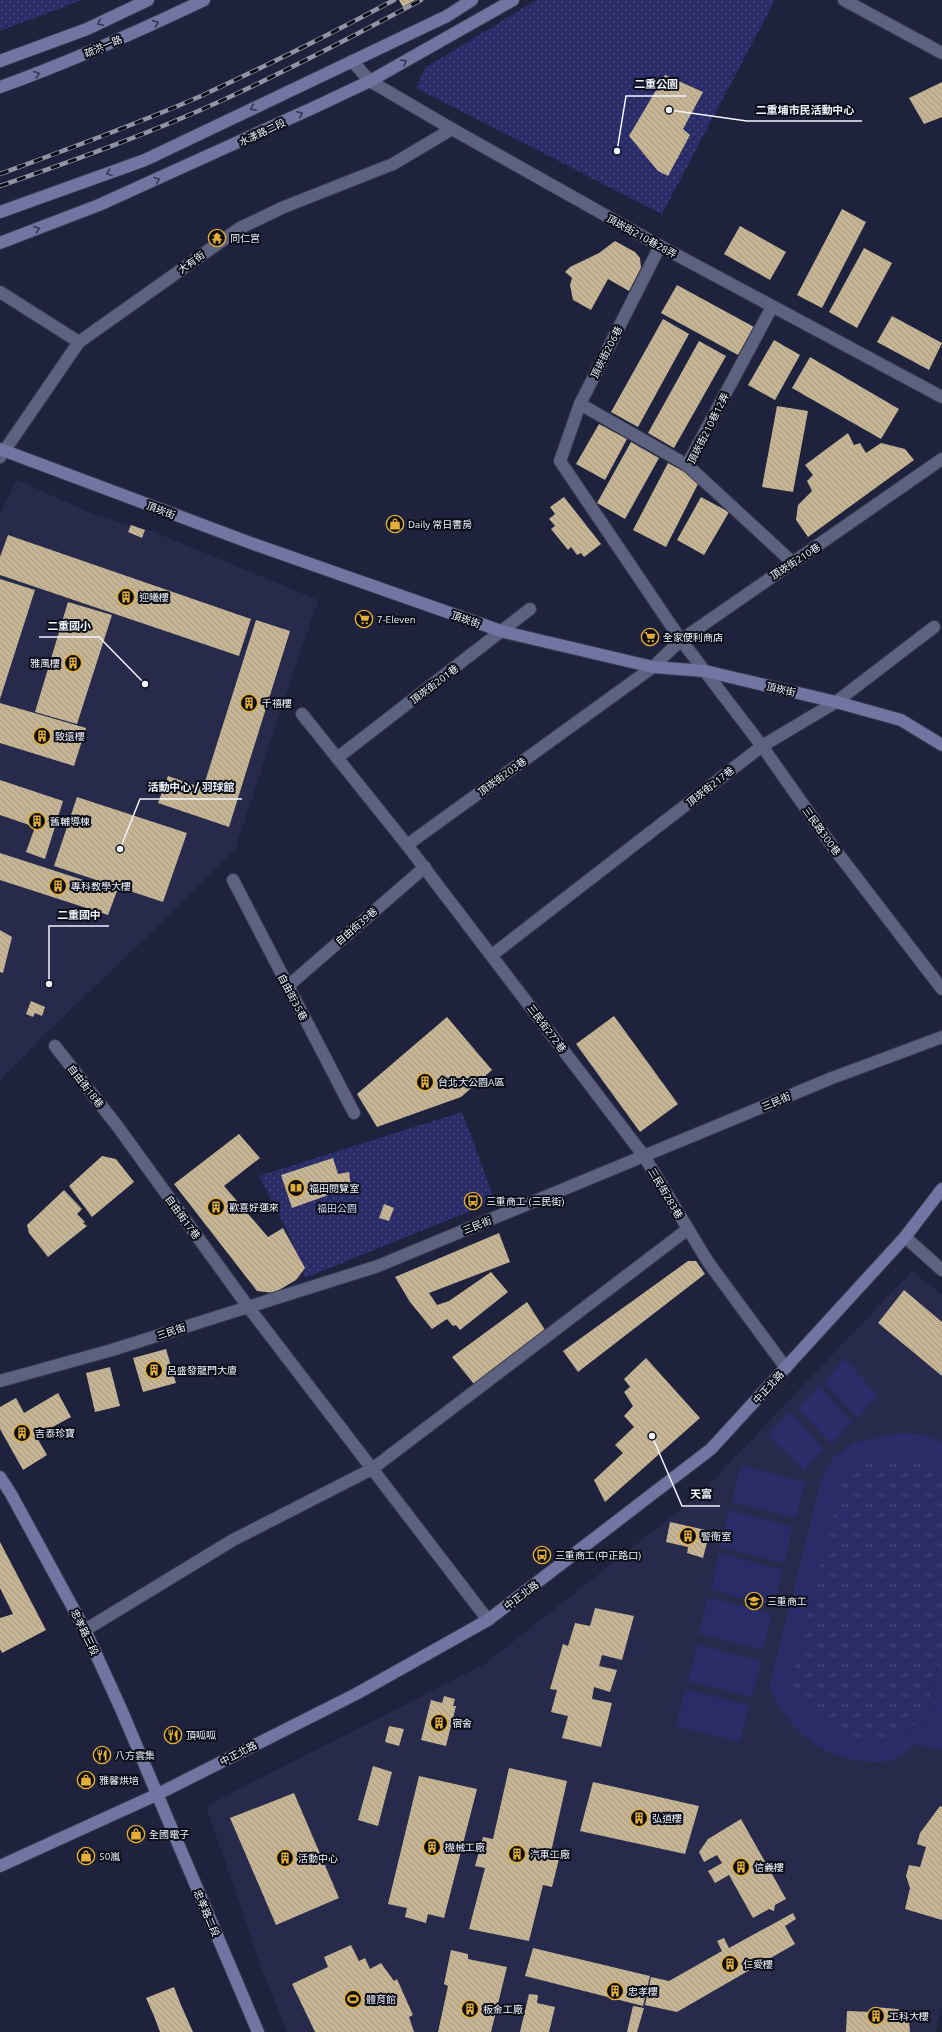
<svg xmlns="http://www.w3.org/2000/svg" width="942" height="2032" viewBox="0 0 942 2032" font-family="Ubuntu,'Noto Sans TC',sans-serif">
<defs>
<pattern id="grass-tufts" width="24" height="20" patternUnits="userSpaceOnUse"><rect width="24" height="20" fill="#292c66"/><path d="M3 7l-1-3M5 7V3M7 7l1-3M15 17l-1-3M17 17v-4M19 17l1-3" fill="none" stroke="#484b7d"/></pattern>
<pattern id="park-dots" width="8" height="8" patternUnits="userSpaceOnUse"><rect width="8" height="8" fill="#292c66"/><path d="M2 2h.1M6 6h.1" fill="none" stroke="#484b7d" stroke-width="1.8" stroke-linecap="round"/></pattern>
<pattern id="building-back-hatch" width="6" height="6" patternUnits="userSpaceOnUse"><rect width="6" height="6" fill="#c6b594"/><path d="M-1 5l2 2M0 0l6 6M5-1l2 2" fill="none" stroke="#a79a82"/></pattern>
</defs>
<rect width="100%" height="100%" fill="#1f223c"/>
<!-- built -->
<g fill="#272a4b">
<path d="M17,480l76,34 61,18 164,68 -83,249 -81,81 -113,108 -41,43v-567z"/>
<path d="M912,1271l30,24v709l-6,28h-649l-26,-66 -55,-160 279,-142 216,-171z"/>
</g>
<!-- grass -->
<path fill="url(#grass-tufts)" d="M893,1460l24,2 25,14v177l-17,65 -22,17 -26,8 -24,-4 -25,-10 -23,-20 -16,-22 54,-210 25,-16z"/>
<!-- park -->
<g fill="url(#park-dots)">
<path d="M0,0h82l-82,31z"/>
<path d="M536,0h239l-113,214 -246,-126 9,-20z"/>
<path d="M462,1112l33,89 -190,77 -15,-42 -31,-60z"/>
</g>
<!-- pitch -->
<g fill="#292c66">
<path d="M845,1359l33,37 -20,22 -35,-36z"/>
<path d="M819,1386l33,36 -20,22 -35,-36z"/>
<path d="M790,1412l34,37 -20,22 -36,-36z"/>
<path d="M899,1433l23,1 20,8v34l-25,-14 -24,-2 -25,1 -25,16 -54,210c26,35 59,64 105,51 10,-3 24,-11 31,-20 4,-6 14,-54 17,-65v97l-26,-6c-5,4 -11,10 -17,13 -11,6 -25,6 -36,4 -46,-5 -75,-33 -94,-74l53,-210 11,-19 22,-16z"/>
<path d="M741,1465l64,17 -9,36 -64,-16z"/>
<path d="M729,1510l64,17 -9,36 -64,-16z"/>
<path d="M719,1553l64,17 -9,36 -63,-16z"/>
<path d="M708,1597l64,17 -9,36 -64,-16z"/>
<path d="M697,1644l64,17 -9,36 -64,-16z"/>
<path d="M685,1689l64,16 -9,37 -64,-16z"/>
</g>
<!-- building -->
<g fill="url(#building-back-hatch)">
<path d="M399,0h16l-12,7z"/>
<path d="M665,75l38,17 -20,37 7,6 -22,41 -10,-5 -29,-35z"/>
<path d="M942,82v35l-18,7 -15,-26z"/>
<path d="M842,209l24,13 -44,86 -25,-13z"/>
<path d="M740,226l46,26 -16,28 -46,-26z"/>
<path d="M615,241l20,11 5,6 1,10 -12,23 -21,-12 -17,31 -18,-10 -3,-15 2,-7 -7,-6 5,-5 29,-14z"/>
<path d="M864,248l28,15 -35,65 -28,-16z"/>
<path d="M677,285l77,42 -16,28 -77,-42z"/>
<path d="M892,316l50,27 -13,27 -52,-28z"/>
<path d="M663,319l26,15 -51,93 -27,-15z"/>
<path d="M774,340l26,15 -25,45 -27,-15z"/>
<path d="M699,341l27,15 -52,92 -26,-15z"/>
<path d="M810,357l89,52 -18,30 -89,-51z"/>
<path d="M777,406l31,5 -15,81 -31,-5z"/>
<path d="M599,424l28,15 -22,41 -29,-16z"/>
<path d="M848,433l6,12 6,-2 6,10 15,-10 24,6 9,11 -106,77 -12,-17 2,-15 14,-14 -5,-10 6,-6 -8,-10z"/>
<path d="M631,442l28,16 -34,61 -28,-16z"/>
<path d="M668,463l32,17 -34,67 -33,-17z"/>
<path d="M564,497l37,47 -17,13 -3,-4 -4,2 -6,-8 -3,3 -17,-21 4,-3 -6,-7 6,-5 -5,-7z"/>
<path d="M701,497l28,15 -25,43 -27,-15z"/>
<path d="M131,525l14,5 -3,8 -14,-6z"/>
<path d="M8,535l243,84 -12,37 -239,-81v-18z"/>
<path d="M0,579l35,11 -35,109z"/>
<path d="M68,602l44,13 -35,109 -42,-12z"/>
<path d="M256,620l34,11 -61,196 -71,-24 10,-27 35,12z"/>
<path d="M0,703l86,25 -12,38 -74,-23z"/>
<path d="M0,780l63,21 -18,58 -19,-7 9,-25 -35,-12z"/>
<path d="M77,797l110,36 -24,69 -109,-36z"/>
<path d="M0,853l117,38 -9,24 -108,-35z"/>
<path d="M0,930l12,7 -9,36 -3,-1z"/>
<path d="M31,1001l14,6 -3,9 -7,-3 -2,4 -7,-3z"/>
<path d="M614,1016l64,88 -38,28 -64,-88z"/>
<path d="M447,1017l45,53 -31,27 -84,30 -20,-33z"/>
<path d="M239,1134l21,24 -36,28 44,51 15,-9 22,40 -9,12 -22,13 -17,-2 -83,-107z"/>
<path d="M102,1156l14,3 18,23 -42,35 -23,-31z"/>
<path d="M333,1158l5,16 11,-2 2,15 -59,21 -11,-33z"/>
<path d="M64,1190l18,19 -5,5 8,8 -2,1 4,3 -39,31 -19,-24 -2,-8z"/>
<path d="M384,1204l10,4 -5,13 -10,-3z"/>
<path d="M499,1233l11,29 -81,31 8,12 12,-4 42,-29 17,20 -48,38 -4,-5 -3,1 -6,-7 -15,10 -22,-27 -15,-25z"/>
<path d="M688,1261h8l9,13 -127,98 -15,-21z"/>
<path d="M904,1290l38,32v54l-64,-53z"/>
<path d="M527,1302l20,31 -73,51 -22,-27z"/>
<path d="M166,1349l10,34 -33,9 -10,-34z"/>
<path d="M646,1358l54,60 -95,84 -11,-22 29,-27 -8,-8 19,-18 -10,-11 9,-10 -9,-14 6,-5 -6,-8z"/>
<path d="M110,1367l10,39 -25,6 -9,-39z"/>
<path d="M58,1393l13,24 -35,19 11,19 -24,15 -23,-41v-22l16,-9 8,15z"/>
<path d="M670,1522l40,9 -7,27 -16,-5 1,-6 -22,-5z"/>
<path d="M0,1542l46,88 -44,23 -2,-4v-31l13,-4 -13,-26z"/>
<path d="M595,1608l39,8 -12,44 -20,-5 -3,11 18,4 -7,22 -16,-5 -2,12 20,4 -11,44 -39,-9 6,-22 -17,-4 6,-22 -7,-1 13,-45 5,2 7,-23 15,3z"/>
<path d="M444,1696l11,3 -2,7h3l-10,40 -25,-6 10,-40 11,3z"/>
<path d="M389,1726l15,3 -5,17 -14,-4z"/>
<path d="M373,1766l19,6 -14,54 -20,-6z"/>
<path d="M509,1768l58,13 -16,71 9,3 -8,32 -9,-2 -14,56 -60,-12 16,-61 -10,-2 8,-29 10,2z"/>
<path d="M419,1776l58,13 -33,129 -16,-4 -2,9 -21,-6 2,-9 -19,-4z"/>
<path d="M593,1782l106,24 -14,48 -105,-23z"/>
<path d="M294,1793l45,105 -63,27 -46,-107z"/>
<path d="M940,1806l2,1v113l-37,-11 5,-21 -4,-12 3,-11 11,2 6,-20 -9,-3 3,-11z"/>
<path d="M741,1819l45,80 -11,6 -1,6 -5,-2 -16,9 -24,-43 -14,8 -7,-12 14,-8 -5,-8 -13,7 -5,-10 9,-13z"/>
<path d="M793,1913l3,6 -11,7 10,18 -118,68 -32,-7 6,-28 18,4 53,-30 -5,-10 7,-3 5,10z"/>
<path d="M351,1945l8,16 6,-3 5,11 11,-6 13,18 3,-2 16,36 -4,2 5,15h-99l-23,-48 36,-17 -4,-10z"/>
<path d="M533,1948l117,28 -7,30 -118,-30z"/>
<path d="M451,1950l17,4v5l39,8 -16,65h-53l10,-46 -4,-2z"/>
<path d="M174,1987l7,18 12,27h-33l-6,-16 -8,-18z"/>
<path d="M529,1994l9,1 -1,8 18,4 -6,25h-29z"/>
<path d="M633,2006l11,2 -7,24h-10z"/>
<path d="M873,2007l25,2 11,12 1,11h-64l1,-21 26,1z"/>
</g>
<g fill="none" stroke-linecap="round" stroke-linejoin="round">
<defs>
<g id="street">
<path d="M844,0l98,53"/>
<path d="M352,61l18,20 82,48 208,117 282,151"/>
<path d="M660,246l-80,158 -20,57 121,179 81,106 71,101 109,142"/>
<path d="M0,292l79,50"/>
<path d="M772,307l-85,158 105,97"/>
<path d="M580,404l107,61"/>
<path d="M0,457l79,-115 161,-114 44,-21 109,-43 59,-35"/>
<path d="M302,714l105,131"/>
<path d="M337,758l193,-149"/>
<path d="M233,880l121,233"/>
<path d="M492,955l270,-209 74,-44 98,-75"/>
<path d="M288,986l137,-119"/>
<path d="M55,1046l63,81 131,181 239,312"/>
<path d="M905,1237l37,33"/>
<path d="M786,1368l-78,-106 -64,-106 -237,-311 246,-178 28,-27 261,-181"/>
<path d="M0,1381l112,-31 266,-84 454,-188 110,-41"/>
<path d="M85,1630l148,-90 139,-71 316,-240"/>
</g>
<g id="secondary">
<path d="M0,61l87,-32 61,-29"/>
<path d="M0,87c70,-25 137,-55 204,-87"/>
<path d="M0,212l145,-52 302,-144 25,-16"/>
<path d="M0,243l99,-38 216,-98 55,-26 143,-81"/>
<path d="M0,449l248,93 256,90 149,35 52,4 131,31 65,18 41,25"/>
<path d="M0,1477l11,17 74,136 36,79 137,323"/>
<path d="M0,1866l156,-71 200,-101 132,-74 223,-171 194,-212 37,-48"/>
</g>
</defs>
<!-- street casing -->
<use href="#street" stroke="#383a4e" stroke-width="14"/>
<!-- secondary casing -->
<use href="#secondary" stroke="#383a4e" stroke-width="14"/>
<!-- street -->
<use href="#street" stroke="#5d6280" stroke-width="12"/>
<!-- secondary -->
<use href="#secondary" stroke="#7076a1" stroke-width="12"/>
<defs>
<g id="rail">
<path d="M0,174c68,-25 135,-49 201,-78 65,-30 130,-62 193,-96"/>
<path d="M0,186c75,-26 151,-53 223,-86 67,-31 133,-65 198,-100"/>
</g>
</defs>
<!-- rail casing -->
<use href="#rail" stroke="#9294a6" stroke-width="4.5"/>
<!-- rail -->
<use href="#rail" stroke="#0b0d18" stroke-width="3" stroke-dasharray="9" stroke-linecap="butt"/>
</g>
<!-- one-way arrows -->
<defs><path id="oneway-chevron" d="M-2-3.5L2.5 0L-2 3.5" fill="none" stroke-width="1.6" stroke-linecap="round" stroke-linejoin="round"/></defs>
<g stroke="#33374f">
<use href="#oneway-chevron" transform="translate(100 23) rotate(155)"/>
<use href="#oneway-chevron" transform="translate(156 23) rotate(-25)"/>
<use href="#oneway-chevron" transform="translate(404 62) rotate(-30)"/>
<use href="#oneway-chevron" transform="translate(37 74) rotate(-20)"/>
<use href="#oneway-chevron" transform="translate(253 108) rotate(154)"/>
<use href="#oneway-chevron" transform="translate(300 114) rotate(-25)"/>
<use href="#oneway-chevron" transform="translate(109 173) rotate(160)"/>
<use href="#oneway-chevron" transform="translate(157 180) rotate(-23)"/>
<use href="#oneway-chevron" transform="translate(37 229) rotate(-20)"/>
</g>
<!-- icons -->
<defs>
<symbol id="temple-ring" viewBox="-11 -11 22 22"><circle r="9.5" fill="#0b0d18" stroke="#e3ae35" stroke-width="1.5"/><path d="M0-6L5-2H3V0L6.5 2.5H4V6H1.5V3h-3V6H-4V2.5H-6.5L-3 0V-2H-5Z" fill="#e3ae35"/></symbol>
<symbol id="shop-ring" viewBox="-11 -11 22 22"><circle r="9.5" fill="#0b0d18" stroke="#e3ae35" stroke-width="1.5"/><path d="M-5-2.5h2.3a2.7 3.5 0 0 1 5.4 0H5L5.5 6h-11ZM-1.5-2.5h3a1.5 2.3 0 0 0-3 0Z" fill="#e3ae35"/></symbol>
<symbol id="building-ring" viewBox="-11 -11 22 22"><circle r="9.5" fill="#0b0d18" stroke="#e3ae35" stroke-width="1.5"/><path d="M-4-6H4V6H1V3H-1V6H-4ZM-2.5-4.3h1.7v1.8h-1.7ZM.8-4.3h1.7v1.8H.8ZM-2.5-1h1.7V.8h-1.7ZM.8-1h1.7V.8H.8Z" fill="#e3ae35"/></symbol>
<symbol id="supermarket-ring" viewBox="-11 -11 22 22"><circle r="9.5" fill="#0b0d18" stroke="#e3ae35" stroke-width="1.5"/><path d="M-6-5.5h2.5l.6 2H6L4.5 2H-2.5L-4.4-4H-6ZM-1.5 3.2a1.3 1.3 0 1 0 .1 0ZM3 3.2a1.3 1.3 0 1 0 .1 0Z" fill="#e3ae35"/></symbol>
<symbol id="library-ring" viewBox="-11 -11 22 22"><circle r="9.5" fill="#0b0d18" stroke="#e3ae35" stroke-width="1.5"/><path d="M-6-4Q-3-5.5-.7-3.5V5Q-3 3-6 4ZM6-4Q3-5.5 .7-3.5V5Q3 3 6 4Z" fill="#e3ae35"/></symbol>
<symbol id="bus-ring" viewBox="-11 -11 22 22"><circle r="9.5" fill="#0b0d18" stroke="#e3ae35" stroke-width="1.5"/><path d="M-5-6H5V4H4V6H2V4H-2V6H-4V4H-5ZM-3.5-4V0h7V-4ZM-3.5 1.2v1.5H-2V1.2ZM2 1.2v1.5H3.5V1.2Z" fill="#e3ae35"/></symbol>
<symbol id="school-ring" viewBox="-11 -11 22 22"><circle r="9.5" fill="#0b0d18" stroke="#e3ae35" stroke-width="1.5"/><path d="M0-5L7-2L0 1L-7-2ZM-4 1L0 2.5L4 1V4Q0 6-4 4Z" fill="#e3ae35"/></symbol>
<symbol id="restaurant-ring" viewBox="-11 -11 22 22"><circle r="9.5" fill="#0b0d18" stroke="#e3ae35" stroke-width="1.5"/><path d="M-5-6h1v4h1v-4h1v4h1v-4h1v5L-1.5 .5V6h-2V.5L-5-1ZM5-6V6H3V1.5H1.5Q1.5-4 5-6Z" fill="#e3ae35"/></symbol>
<symbol id="stadium-ring" viewBox="-11 -11 22 22"><circle r="9.5" fill="#0b0d18" stroke="#e3ae35" stroke-width="1.5"/><path d="M0-5a6.5 5 0 1 0 0 10a6.5 5 0 1 0 0-10ZM-3.5-1.8h7v3.6h-7Z" fill="#e3ae35"/></symbol>
</defs>
<g fill-rule="evenodd">
<use href="#temple-ring" x="207" y="228" width="20" height="20"/>
<use href="#shop-ring" x="385" y="514" width="20" height="20"/>
<use href="#building-ring" x="116" y="587" width="20" height="20"/>
<use href="#supermarket-ring" x="354" y="609" width="20" height="20"/>
<use href="#supermarket-ring" x="640" y="627" width="20" height="20"/>
<use href="#building-ring" x="63" y="653" width="20" height="20"/>
<use href="#building-ring" x="239" y="693" width="20" height="20"/>
<use href="#building-ring" x="32" y="726" width="20" height="20"/>
<use href="#building-ring" x="27" y="811" width="20" height="20"/>
<use href="#building-ring" x="48" y="876" width="20" height="20"/>
<use href="#building-ring" x="415" y="1072" width="20" height="20"/>
<use href="#library-ring" x="286" y="1178" width="20" height="20"/>
<use href="#bus-ring" x="463" y="1191" width="20" height="20"/>
<use href="#building-ring" x="206" y="1197" width="20" height="20"/>
<use href="#building-ring" x="144" y="1360" width="20" height="20"/>
<use href="#building-ring" x="12" y="1423" width="20" height="20"/>
<use href="#building-ring" x="678" y="1526" width="20" height="20"/>
<use href="#bus-ring" x="532" y="1545" width="20" height="20"/>
<use href="#school-ring" x="744" y="1591" width="20" height="20"/>
<use href="#building-ring" x="429" y="1713" width="20" height="20"/>
<use href="#restaurant-ring" x="163" y="1725" width="20" height="20"/>
<use href="#restaurant-ring" x="92" y="1745" width="20" height="20"/>
<use href="#shop-ring" x="76" y="1770" width="20" height="20"/>
<use href="#building-ring" x="629" y="1808" width="20" height="20"/>
<use href="#shop-ring" x="126" y="1824" width="20" height="20"/>
<use href="#building-ring" x="422" y="1837" width="20" height="20"/>
<use href="#building-ring" x="507" y="1844" width="20" height="20"/>
<use href="#shop-ring" x="76" y="1846" width="20" height="20"/>
<use href="#building-ring" x="275" y="1848" width="20" height="20"/>
<use href="#building-ring" x="731" y="1857" width="20" height="20"/>
<use href="#building-ring" x="720" y="1954" width="20" height="20"/>
<use href="#building-ring" x="605" y="1981" width="20" height="20"/>
<use href="#stadium-ring" x="343" y="1989" width="20" height="20"/>
<use href="#building-ring" x="460" y="1999" width="20" height="20"/>
<use href="#building-ring" x="866" y="2006" width="20" height="20"/>
</g>
<g text-anchor="middle" stroke-width="4" stroke-linejoin="round" paint-order="stroke">
<!-- street labels -->
<g font-size="10" fill="#f2f4ff" stroke="#0b0d18">
<text transform="translate(103 46) rotate(-23)" y="4">疏洪一路</text>
<text transform="translate(262 132) rotate(-25)" y="4">水漾路二段</text>
<text transform="translate(642 236) rotate(29)" y="4">頂崁街210巷28弄</text>
<text transform="translate(191 262) rotate(-36)" y="4">大有街</text>
<text transform="translate(606 352) rotate(-63)" y="4">頂崁街206巷</text>
<text transform="translate(708 428) rotate(-63)" y="4">頂崁街210巷12弄</text>
<text transform="translate(161 510) rotate(21)" y="4">頂崁街</text>
<text transform="translate(795 561) rotate(-33)" y="4">頂崁街210巷</text>
<text transform="translate(466 619) rotate(19)" y="4">頂崁街</text>
<text transform="translate(434 684) rotate(-37)" y="4">頂崁街201巷</text>
<text transform="translate(781 689) rotate(13)" y="4">頂崁街</text>
<text transform="translate(502 776) rotate(-36)" y="4">頂崁街203巷</text>
<text transform="translate(710 786) rotate(-38)" y="4">頂崁街217巷</text>
<text transform="translate(822 831) rotate(54)" y="4">三民路300巷</text>
<text transform="translate(356 926) rotate(-41)" y="4">自由街39巷</text>
<text transform="translate(293 997) rotate(62)" y="4">自由街35巷</text>
<text transform="translate(547 1028) rotate(53)" y="4">三民街272巷</text>
<text transform="translate(86 1086) rotate(52)" y="4">自由街18巷</text>
<text transform="translate(776 1101) rotate(-23)" y="4">三民街</text>
<text transform="translate(666 1193) rotate(59)" y="4">三民街283巷</text>
<text transform="translate(183 1217) rotate(54)" y="4">自由街17巷</text>
<text transform="translate(477 1225) rotate(-22)" y="4">三民街</text>
<text transform="translate(171 1331) rotate(-18)" y="4">三民街</text>
<text transform="translate(768 1387) rotate(-48)" y="4">中正北路</text>
<text transform="translate(521 1595) rotate(-37)" y="4">中正北路</text>
<text transform="translate(85 1632) rotate(64)" y="4">忠孝路三段</text>
<text transform="translate(238 1753) rotate(-27)" y="4">中正北路</text>
<text transform="translate(207 1913) rotate(67)" y="4">忠孝路二段</text>
</g>
<!-- poi labels -->
<g font-size="10" fill="#f2f4ff" stroke="#0b0d18" text-anchor="start">
<text x="230" y="242">同仁宮</text>
<text x="408" y="528">Daily 常日書房</text>
<text x="139" y="601">迎曦樓</text>
<text x="377" y="623">7-Eleven</text>
<text x="663" y="641">全家便利商店</text>
<text x="60" y="667" text-anchor="end">雅風樓</text>
<text x="262" y="707">千禧樓</text>
<text x="55" y="740">致遠樓</text>
<text x="50" y="825">舊輔導棟</text>
<text x="71" y="890">專科教學大樓</text>
<text x="438" y="1086">台北大公園A區</text>
<text x="309" y="1192">福田閱覽室</text>
<text x="486" y="1205">三重商工 (三民街)</text>
<text x="229" y="1211">歡喜好運來</text>
<text x="167" y="1374">呂盛發龍門大廈</text>
<text x="35" y="1437">吉泰珍寶</text>
<text x="701" y="1540">警衛室</text>
<text x="555" y="1559">三重商工(中正路口)</text>
<text x="767" y="1605">三重商工</text>
<text x="452" y="1727">宿舍</text>
<text x="186" y="1739">頂呱呱</text>
<text x="115" y="1759">八方雲集</text>
<text x="99" y="1784">雅馨烘培</text>
<text x="652" y="1822">弘道樓</text>
<text x="149" y="1838">全國電子</text>
<text x="445" y="1851">機械工廠</text>
<text x="530" y="1858">汽車工廠</text>
<text x="99" y="1860">50嵐</text>
<text x="298" y="1862">活動中心</text>
<text x="754" y="1871">信義樓</text>
<text x="743" y="1968">仁愛樓</text>
<text x="628" y="1995">忠孝樓</text>
<text x="366" y="2003">體育館</text>
<text x="483" y="2013">板金工廠</text>
<text x="889" y="2020">工科大樓</text>
</g>
<!-- park labels -->
<g font-size="10" fill="#cbd2fa" stroke="#0b0d18">
<text x="337" y="1212">福田公園</text>
</g>
</g>
<!-- callouts -->
<path fill="none" stroke="#f2f4ff" stroke-width="1.5" d="M617 151L626 96H686M669 110L747 121H862M145 684L99 637H39M120 849L140 799H242M49 984L49 926H109M652 1436L682 1506H720"/>
<g fill="#f2f4ff" stroke="#0b0d18" stroke-width="1.5">
<circle cx="617" cy="151" r="4"/>
<circle cx="669" cy="110" r="4"/>
<circle cx="145" cy="684" r="4"/>
<circle cx="120" cy="849" r="4"/>
<circle cx="49" cy="984" r="4"/>
<circle cx="652" cy="1436" r="4"/>
</g>
<g font-size="11" text-anchor="middle" font-weight="bold" fill="#f2f4ff" stroke="#0b0d18" stroke-width="4" stroke-linejoin="round" paint-order="stroke">
<text x="656" y="88">二重公園</text>
<text x="805" y="114">二重埔市民活動中心</text>
<text x="69" y="630">二重國小</text>
<text x="191" y="791">活動中心 / 羽球館</text>
<text x="79" y="919">二重國中</text>
<text x="701" y="1498">天富</text>
</g>
</svg>
